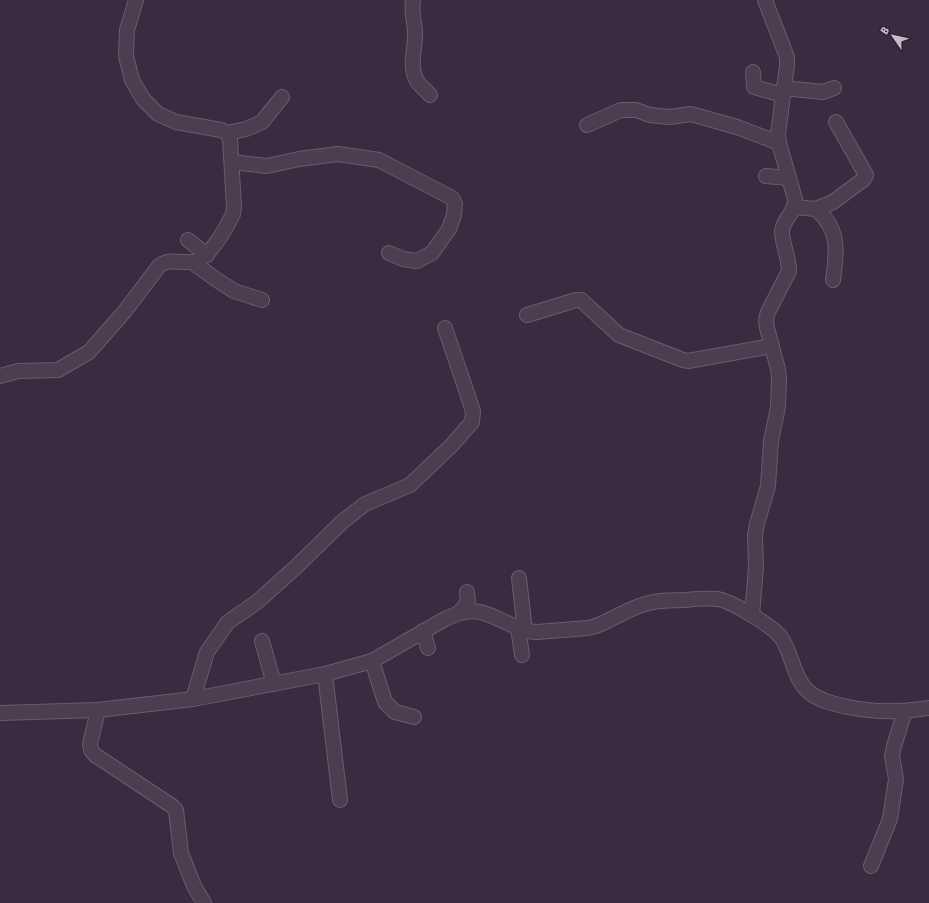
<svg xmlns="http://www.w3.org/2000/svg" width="929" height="903" viewBox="0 0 929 903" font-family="'Fira Sans Condensed',sans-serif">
<rect width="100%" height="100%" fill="#3b2a40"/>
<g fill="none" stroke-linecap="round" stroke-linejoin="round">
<defs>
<g id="minor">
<path d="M413,0c-2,13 1,19 2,31 1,17 -7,35 2,50 3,5 9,9 13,14"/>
<path d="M753,72l1,15 29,8"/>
<path d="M784,88l39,4 11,-4"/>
<path d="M587,125l34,-15h15l14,5 19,2 22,-3 46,13 42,16"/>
<path d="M227,133l19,-4 16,-7 20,-25"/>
<path d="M232,162l35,4 32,-7 39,-5 41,6 73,38 3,6 -1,11 -5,14 -17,24 -15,8 -14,-2 -14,-6"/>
<path d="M766,176l23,2"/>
<path d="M795,207l21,2 17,-7 31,-23 2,-4 -30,-53"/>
<path d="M816,209c24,20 21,43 17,71"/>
<path d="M188,240l19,15"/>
<path d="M192,262l25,18 17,11 28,9"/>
<path d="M527,315l49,-15h5l38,35 64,25 5,1 84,-15"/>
<path d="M0,376l18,-5 40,-1 31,-18 36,-41 34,-45c10,-8 20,-3 33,-4 16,0 34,-34 41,-48l1,-7 -4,-68 -3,-6 -6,-3 -45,-8 -18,-8 -15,-15 -11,-19 -6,-24 1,-26 9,-30"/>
<path d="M519,578l6,53"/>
<path d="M459,613l9,-11 -1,-10"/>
<path d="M752,615l4,-47 -1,-33 2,-11 11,-38 3,-45 7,-34 1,-28 -1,-10 -11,-41 -1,-8 2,-8 21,-41c0,-14 -7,-27 -7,-40 1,-12 13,-17 13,-32l-16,-56 -1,-9 9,-69v-8l-22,-57"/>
<path d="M518,628l4,27"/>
<path d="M423,631l5,17"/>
<path d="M262,641l12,43"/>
<path d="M372,661l13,41 10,10 19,5"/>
<path d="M325,674l15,126"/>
<path d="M193,699l14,-47 21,-30 29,-20 39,-35 46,-45 23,-18 45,-19 42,-40 20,-23 1,-11 -28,-83"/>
<path d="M98,710l-8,34 1,6 4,5 77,51 4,4 5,43 13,33 10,17"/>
<path d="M0,713l98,-3 95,-11 132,-25 47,-13 73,-42 14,-6 12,-2 10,1 11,4 33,15 12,1 51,-4 8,-2c18,-7 34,-19 53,-23 11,-3 24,-3 36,-3 10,-1 22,-2 33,-1 15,3 52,26 62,37 13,17 12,41 29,56 11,9 25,12 39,15 30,6 51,5 81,1"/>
<path d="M871,866l19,-47 6,-40 -4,-23 2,-10 11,-35"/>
</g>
</defs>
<!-- minor casing -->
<use href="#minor" stroke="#6a5c6d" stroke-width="16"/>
<!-- minor -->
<use href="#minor" stroke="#4c3e50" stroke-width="14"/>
</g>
<!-- north arrow -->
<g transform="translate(893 36) rotate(304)" stroke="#312235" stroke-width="3" paint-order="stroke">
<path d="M0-3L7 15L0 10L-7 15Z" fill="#c7bbca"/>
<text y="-6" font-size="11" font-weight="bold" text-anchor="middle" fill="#c7bbca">B</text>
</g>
</svg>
